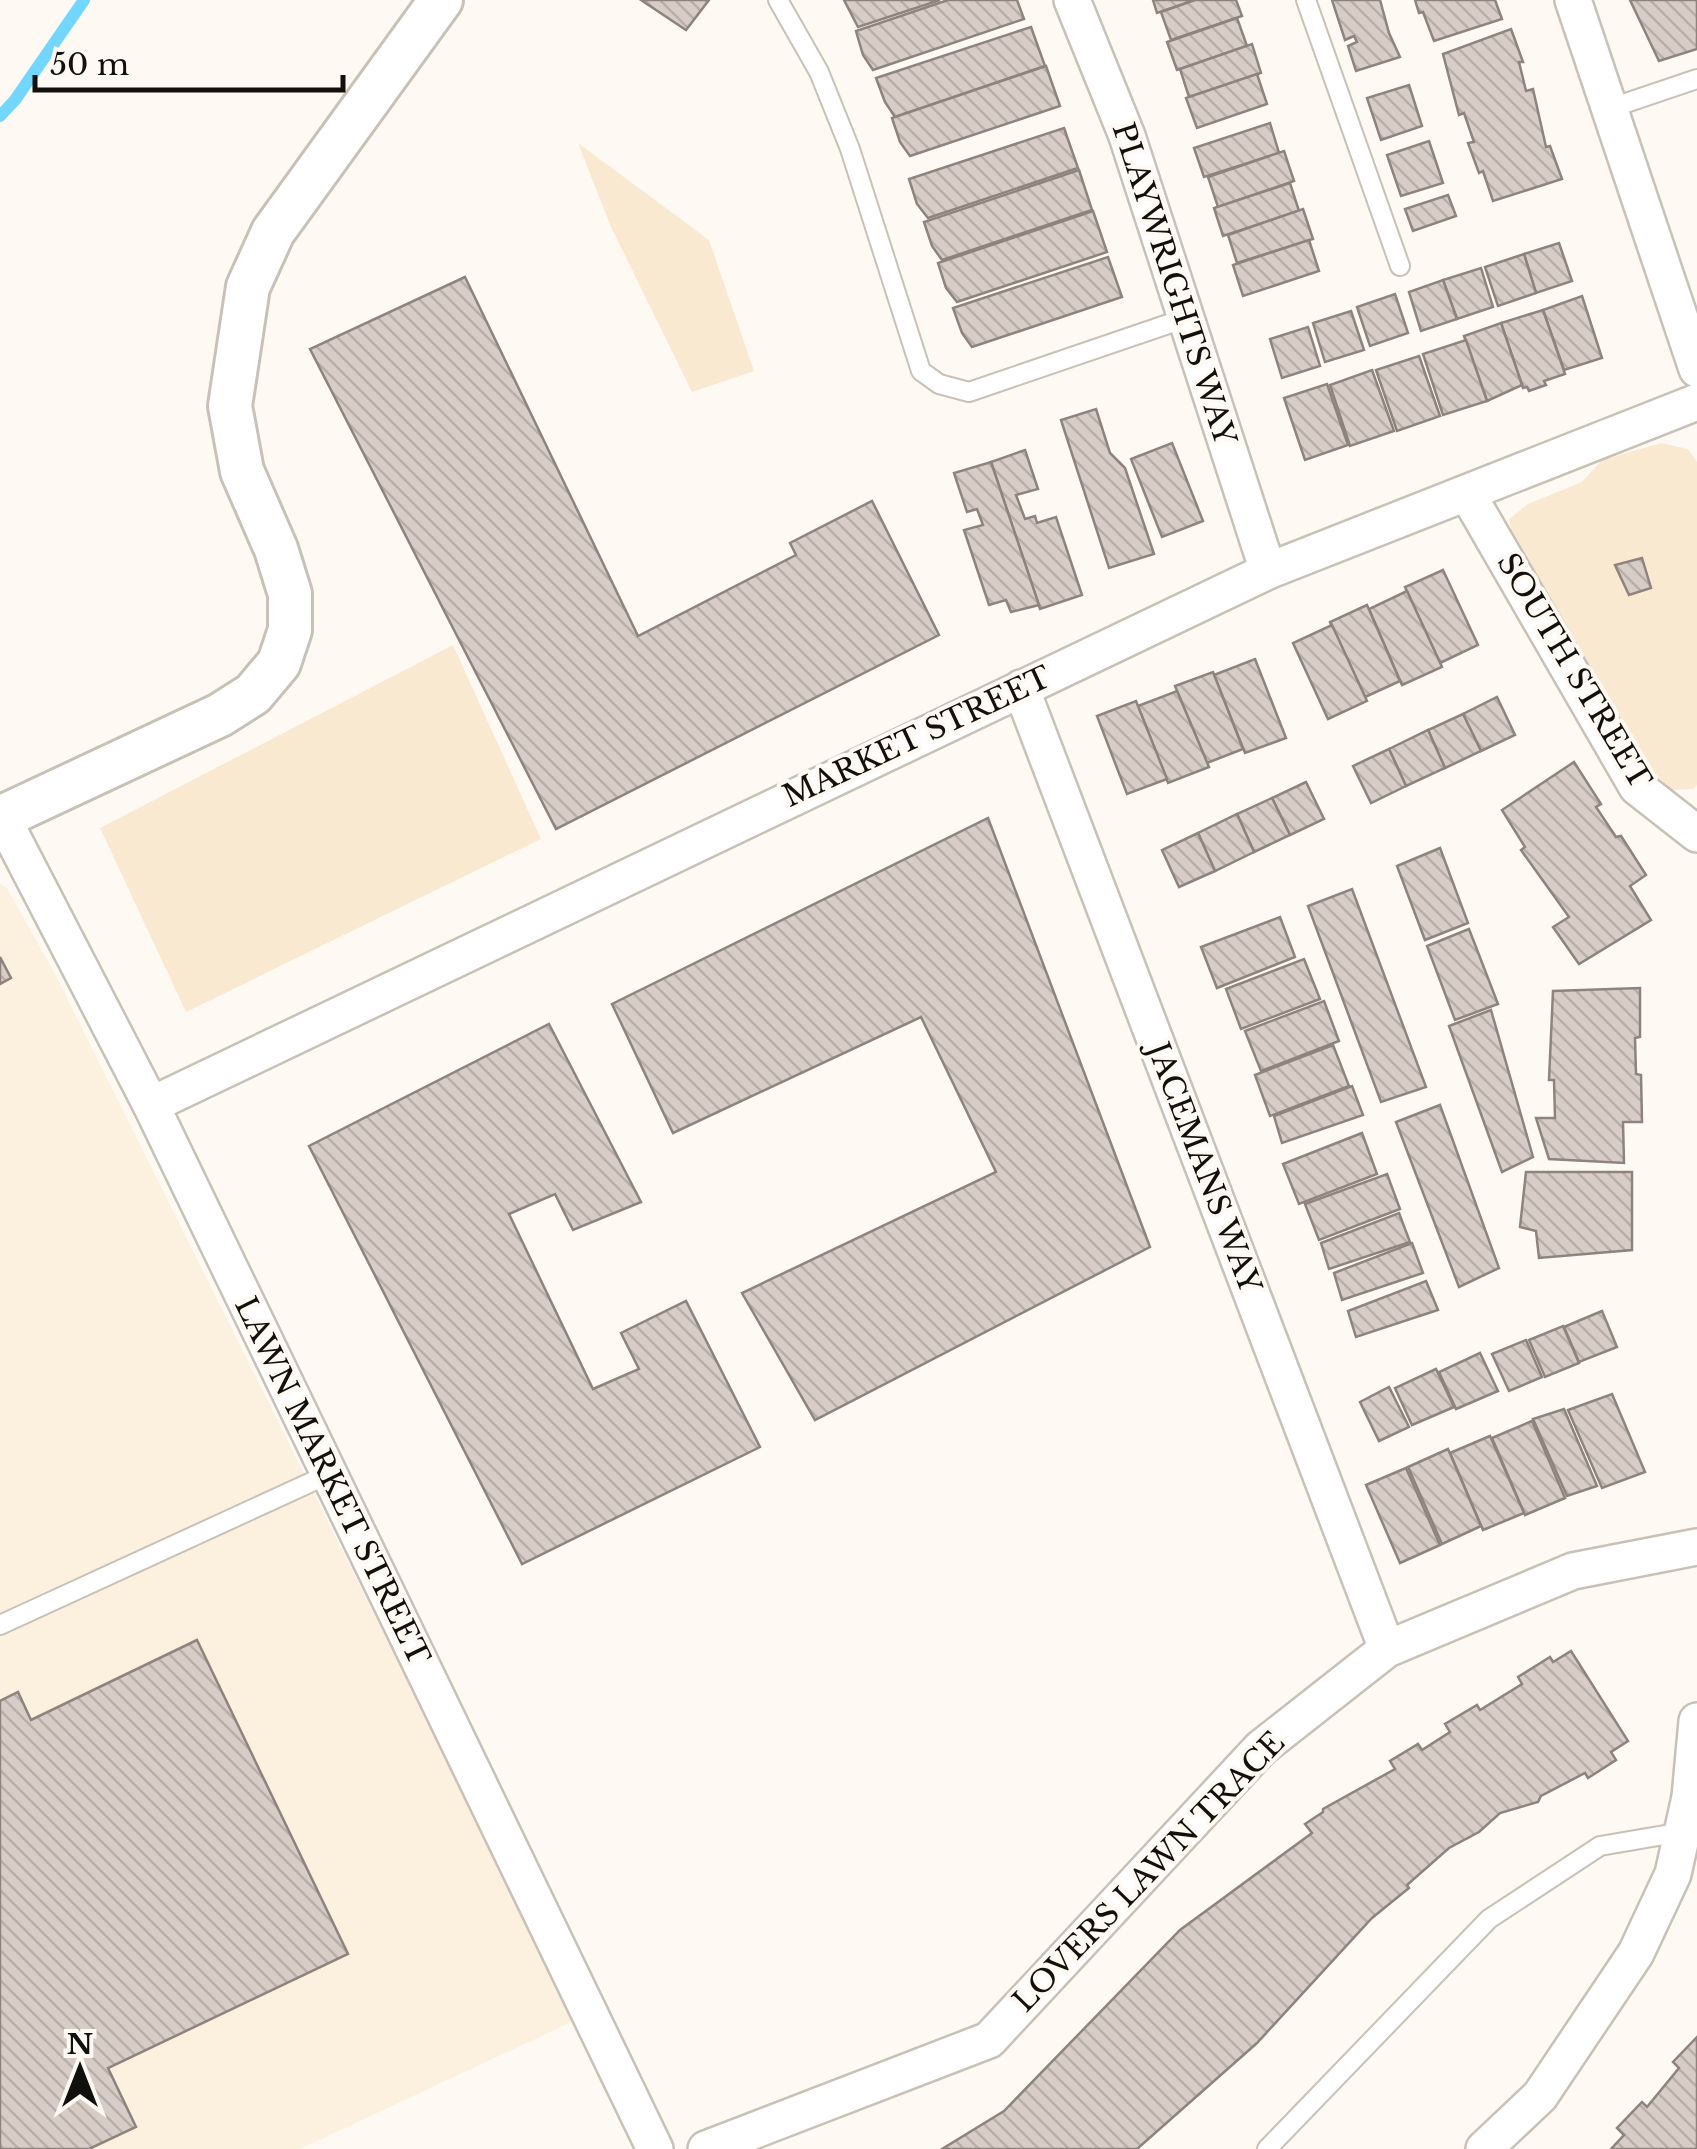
<svg xmlns="http://www.w3.org/2000/svg" width="1697" height="2149" font-family="'Libre Baskerville',serif">
<style>
.built{fill:#fcf0df}
.green{fill:#fae9d1}
.lines{fill:none;stroke-linecap:round;stroke-linejoin:round}
.stream{stroke:#71d7ff;stroke-width:12}
.building{fill:url(#building-back-hatch);stroke:#8e837d;stroke-width:2.5}
.service-casing{stroke:#c8c1b7;stroke-width:22}
.minor-casing{stroke:#c8c1b7;stroke-width:40}
.tertiary-casing{stroke:#c8c1b7;stroke-width:48}
.service{stroke:#fff;stroke-width:18}
.minor{stroke:#fff;stroke-width:35}
.tertiary{stroke:#fff;stroke-width:42}
.labels{text-anchor:middle;stroke-width:8;stroke-linejoin:round;paint-order:stroke}
.street-label{font-size:30px;fill:#12100c;stroke:#fefaf3}
</style>
<defs>
<pattern id="building-back-hatch" width="6" height="6" patternUnits="userSpaceOnUse" patternTransform="scale(2.5)"><rect width="6" height="6" fill="#d8cdc6"/><path d="M-1 5l2 2M0 0l6 6M5-1l2 2" fill="none" stroke="#b8afa9"/></pattern>
</defs>
<rect width="100%" height="100%" fill="#fefaf3"/>
<path class="built" d="M0 884 7 888 56 976 576 2020 300 2149H0Z"/>
<g class="green">
<path d="M578 143 709 240 754 371 692 392 611 227Z"/>
<path d="M1661 443 1688 449 1697 462V785L1693 789 1672 790 1653 772 1517 553 1509 519 1528 504 1582 482 1602 460Z"/>
<path d="M453 645 541 839 186 1012 100 828Z"/>
</g>
<g class="lines">
<path class="stream" d="M0 116 15 100 84 0"/>
</g>
<g class="building">
<path d="M641 0H709L686 30Z"/>
<path d="M844 0H940L858 27Z"/>
<path d="M948 0H1017L1024 19 873 70 863 55 856 31Z"/>
<path d="M1153 0H1195L1157 13Z"/>
<path d="M1195 0H1236L1242 16 1171 40 1161 12Z"/>
<path d="M1332 0H1380L1389 33 1400 57 1356 71 1348 46 1357 42 1354 36 1345 40Z"/>
<path d="M1415 0H1495L1502 19 1434 41 1423 12 1419 13Z"/>
<path d="M1630 0H1697V49L1659 61Z"/>
<path d="M1237 18 1247 46 1177 70 1167 42Z"/>
<path d="M1031 27 1045 66 895 117 885 102 876 78Z"/>
<path d="M1511 29 1523 62H1519L1526 91 1533 89 1546 147 1550 146 1562 179 1493 201 1483 171 1479 173 1468 143 1474 142 1464 113 1459 115 1443 54Z"/>
<path d="M1252 44 1261 73 1189 97 1180 69Z"/>
<path d="M1046 66 1060 106 910 156 900 142 892 118Z"/>
<path d="M1257 74 1267 104 1197 128 1186 98Z"/>
<path d="M1409 85 1422 126 1381 140 1367 98Z"/>
<path d="M1270 123 1279 153 1204 177 1194 148Z"/>
<path d="M1064 128 1078 168 928 218 917 204 909 179Z"/>
<path d="M1429 141 1443 183 1401 196 1387 155Z"/>
<path d="M1284 151 1294 181 1218 207 1208 177Z"/>
<path d="M1079 170 1092 210 942 260 932 246 924 222Z"/>
<path d="M1290 183 1299 211 1223 236 1214 208Z"/>
<path d="M1448 195 1456 216 1413 231 1405 209Z"/>
<path d="M1303 209 1313 239 1237 263 1228 235Z"/>
<path d="M1093 211 1107 252 957 302 946 288 938 263Z"/>
<path d="M1309 240 1319 271 1243 296 1233 265Z"/>
<path d="M1559 243 1572 281 1536 293 1524 254Z"/>
<path d="M1524 254 1536 293 1498 306 1485 267Z"/>
<path d="M1108 257 1122 297 972 347 962 333 953 308Z"/>
<path d="M1481 268 1493 307 1457 319 1443 280Z"/>
<path d="M465 277 638 636 796 555 790 543 872 501 939 635 556 829 310 349Z"/>
<path d="M1443 280 1457 319 1421 331 1409 292Z"/>
<path d="M1395 294 1408 333 1370 346 1357 307Z"/>
<path d="M1582 296 1602 358 1564 370 1543 310Z"/>
<path d="M1543 310 1565 374 1544 381 1546 385 1529 391 1527 387 1523 388 1501 323Z"/>
<path d="M1351 311 1364 350 1325 362 1313 323Z"/>
<path d="M1501 323 1522 385 1487 401 1464 336Z"/>
<path d="M1308 327 1320 366 1282 378 1270 339Z"/>
<path d="M1466 340 1487 401 1443 415 1423 354Z"/>
<path d="M1419 356 1440 416 1397 431 1376 370Z"/>
<path d="M1372 370 1394 431 1350 446 1330 385Z"/>
<path d="M1327 384 1348 445 1305 460 1284 398Z"/>
<path d="M1096 409 1110 453 1125 468 1154 554 1109 568 1061 420Z"/>
<path d="M1172 443 1203 521 1162 537 1131 459Z"/>
<path d="M1025 450 1038 489 1016 495 1025 519 1035 516 1037 523 1056 517 1082 595 1040 609 991 462Z"/>
<path d="M991 462 1039 605 1011 612 1006 600 989 605 964 530 983 525 977 509 967 512 954 473Z"/>
<path d="M1642 558 1651 588 1629 595 1615 565Z"/>
<path d="M1443 570 1478 645 1440 663 1405 587Z"/>
<path d="M1407 591 1442 667 1402 685 1369 609Z"/>
<path d="M1367 605 1400 681 1365 697 1330 622Z"/>
<path d="M1332 625 1367 701 1328 719 1293 643Z"/>
<path d="M1255 659 1286 738 1245 753 1214 675Z"/>
<path d="M1213 672 1243 749 1207 763 1175 686Z"/>
<path d="M1177 691 1209 767 1168 783 1138 706Z"/>
<path d="M1497 697 1515 735 1481 751 1463 714Z"/>
<path d="M1136 701 1167 779 1127 794 1097 716Z"/>
<path d="M1463 714 1481 751 1445 768 1428 730Z"/>
<path d="M1428 730 1445 768 1406 786 1389 749Z"/>
<path d="M1389 749 1406 786 1371 803 1353 766Z"/>
<path d="M1574 762 1601 804 1596 807 1616 837 1621 836 1646 875 1630 886 1651 920 1579 964 1553 927 1569 917 1521 850 1525 847 1502 810Z"/>
<path d="M1306 782 1324 819 1290 835 1272 798Z"/>
<path d="M1272 798 1290 835 1254 852 1237 814Z"/>
<path d="M1237 814 1254 852 1215 871 1198 833Z"/>
<path d="M988 818 1150 1247 815 1420 742 1293 996 1172 921 1017 673 1133 612 1004Z"/>
<path d="M1198 833 1215 871 1179 887 1162 850Z"/>
<path d="M1440 848 1468 923 1425 940 1397 866Z"/>
<path d="M1352 889 1426 1087 1381 1102 1308 906Z"/>
<path d="M1280 917 1295 957 1217 988 1201 947Z"/>
<path d="M1469 929 1498 1004 1455 1020 1427 946Z"/>
<path d="M0 957 11 978 0 984Z"/>
<path d="M1304 959 1320 999 1241 1029 1226 989Z"/>
<path d="M1640 988V1037L1635 1038 1636 1074 1641 1075 1642 1122H1623L1624 1163 1549 1159 1536 1118H1555L1554 1080H1549L1553 991Z"/>
<path d="M1324 1001 1339 1041 1261 1071 1245 1031Z"/>
<path d="M1491 1010 1533 1157 1502 1172 1449 1026Z"/>
<path d="M549 1024 641 1202 573 1230 555 1194 509 1214 593 1389 639 1369 621 1333 686 1301 760 1447 522 1564 309 1146Z"/>
<path d="M1333 1045 1349 1086 1270 1116 1255 1075Z"/>
<path d="M1352 1086 1363 1115 1282 1143 1274 1116Z"/>
<path d="M1440 1105 1499 1268 1459 1287 1396 1122Z"/>
<path d="M1362 1133 1377 1174 1299 1204 1283 1164Z"/>
<path d="M1526 1172H1632V1250L1539 1258 1536 1231 1520 1227Z"/>
<path d="M1387 1174 1400 1209 1319 1240 1305 1204Z"/>
<path d="M1399 1213 1410 1242 1329 1269 1321 1243Z"/>
<path d="M1412 1243 1423 1273 1342 1300 1334 1273Z"/>
<path d="M1426 1281 1438 1310 1356 1337 1348 1311Z"/>
<path d="M1602 1311 1617 1347 1579 1362 1564 1327Z"/>
<path d="M1563 1326 1579 1363 1545 1377 1529 1340Z"/>
<path d="M1526 1340 1542 1377 1509 1391 1492 1354Z"/>
<path d="M1480 1353 1498 1391 1456 1409 1439 1372Z"/>
<path d="M1436 1369 1454 1407 1412 1425 1395 1388Z"/>
<path d="M1389 1387 1409 1427 1379 1441 1360 1402Z"/>
<path d="M1612 1394 1645 1472 1602 1488 1568 1410Z"/>
<path d="M1564 1409 1597 1486 1567 1496 1533 1419Z"/>
<path d="M1532 1421 1565 1498 1525 1515 1492 1438Z"/>
<path d="M1490 1436 1524 1513 1483 1530 1450 1453Z"/>
<path d="M1448 1449 1481 1526 1442 1544 1408 1467Z"/>
<path d="M1406 1468 1440 1545 1400 1563 1366 1485Z"/>
<path d="M197 1640 348 1954 108 2068 136 2127 89 2149H0V1701L18 1692 31 1720Z"/>
<path d="M1571 1651 1628 1741 1611 1752 1616 1760 1588 1778 1585 1773 1541 1796 1538 1802 1500 1813 1479 1832 1449 1848 1407 1885 1409 1888 1372 1918 1257 2043 1137 2149H942L1004 2111 1180 1930 1312 1833 1305 1824 1323 1812V1809L1395 1769 1390 1761 1418 1744 1422 1750 1450 1732 1445 1724 1477 1705 1480 1710 1522 1684 1518 1677 1550 1657 1553 1662Z"/>
<path d="M1697 2037V2149H1611L1624 2135 1617 2128 1642 2102 1647 2107 1679 2068 1673 2062Z"/>
</g>
<g class="lines">
<g class="service-casing">
<g id="service">
<path d="M778 0 819 72 850 149 921 371 939 384 969 392 1186 318"/>
<path d="M1306 0 1400 266"/>
<path d="M1611 108 1697 79"/>
<path d="M0 1625 329 1474"/>
<path d="M1267 2149 1489 1919 1600 1846 1682 1832"/>
</g>
</g>
<g class="minor-casing">
<g id="minor">
<path d="M1072 0 1127 136 1268 571"/>
<path d="M1573 0 1697 369"/>
<path d="M1467 493 1637 787 1697 834"/>
<path d="M1021 688 1387 1649"/>
<path d="M2 817 151 1105 655 2149"/>
<path d="M151 1105 1268 571 1697 402"/>
<path d="M706 2149 989 2040 1261 1748 1387 1649 1573 1571 1697 1547"/>
<path d="M1484 2149 1540 2096 1636 1953 1673 1874 1690 1797 1697 1721"/>
</g>
</g>
<g class="tertiary-casing">
<path id="tertiary" d="M0 818 220 715 253 694 279 663 290 630V594L276 549 242 471 230 406 248 287 273 232 441 0"/>
</g>
<use href="#service" class="service"/>
<use href="#minor" class="minor"/>
<use href="#tertiary" class="tertiary"/>
</g>
<g class="labels">
<g class="street-label">
<text transform="translate(1174 284) rotate(72)" y="10">PLAYWRIGHTS WAY</text>
<text transform="translate(1574 671) rotate(59)" y="10">SOUTH STREET</text>
<text transform="translate(917 737) rotate(-25)" y="10">MARKET STREET</text>
<text transform="translate(1204 1168) rotate(69)" y="10">JACEMANS WAY</text>
<text transform="translate(332 1481) rotate(64)" y="10">LAWN MARKET STREET</text>
<text transform="translate(1149 1872) rotate(-46)" y="10">LOVERS LAWN TRACE</text>
</g>
</g>
<g transform="translate(80 2069)" stroke="#fefaf3" stroke-width="8" paint-order="stroke">
<path d="M0-8L18 38L0 25L-18 38Z" fill="#12100c"/>
<text y="-15" font-size="28" font-weight="bold" text-anchor="middle" fill="#12100c">N</text>
</g>
<path d="M35 75v15h308v-15" fill="none" stroke="#12100c" stroke-width="5"/>
<text x="50" y="75" font-size="30" fill="#12100c" stroke="#fefaf3" stroke-width="8" paint-order="stroke">50 m</text>
</svg>
